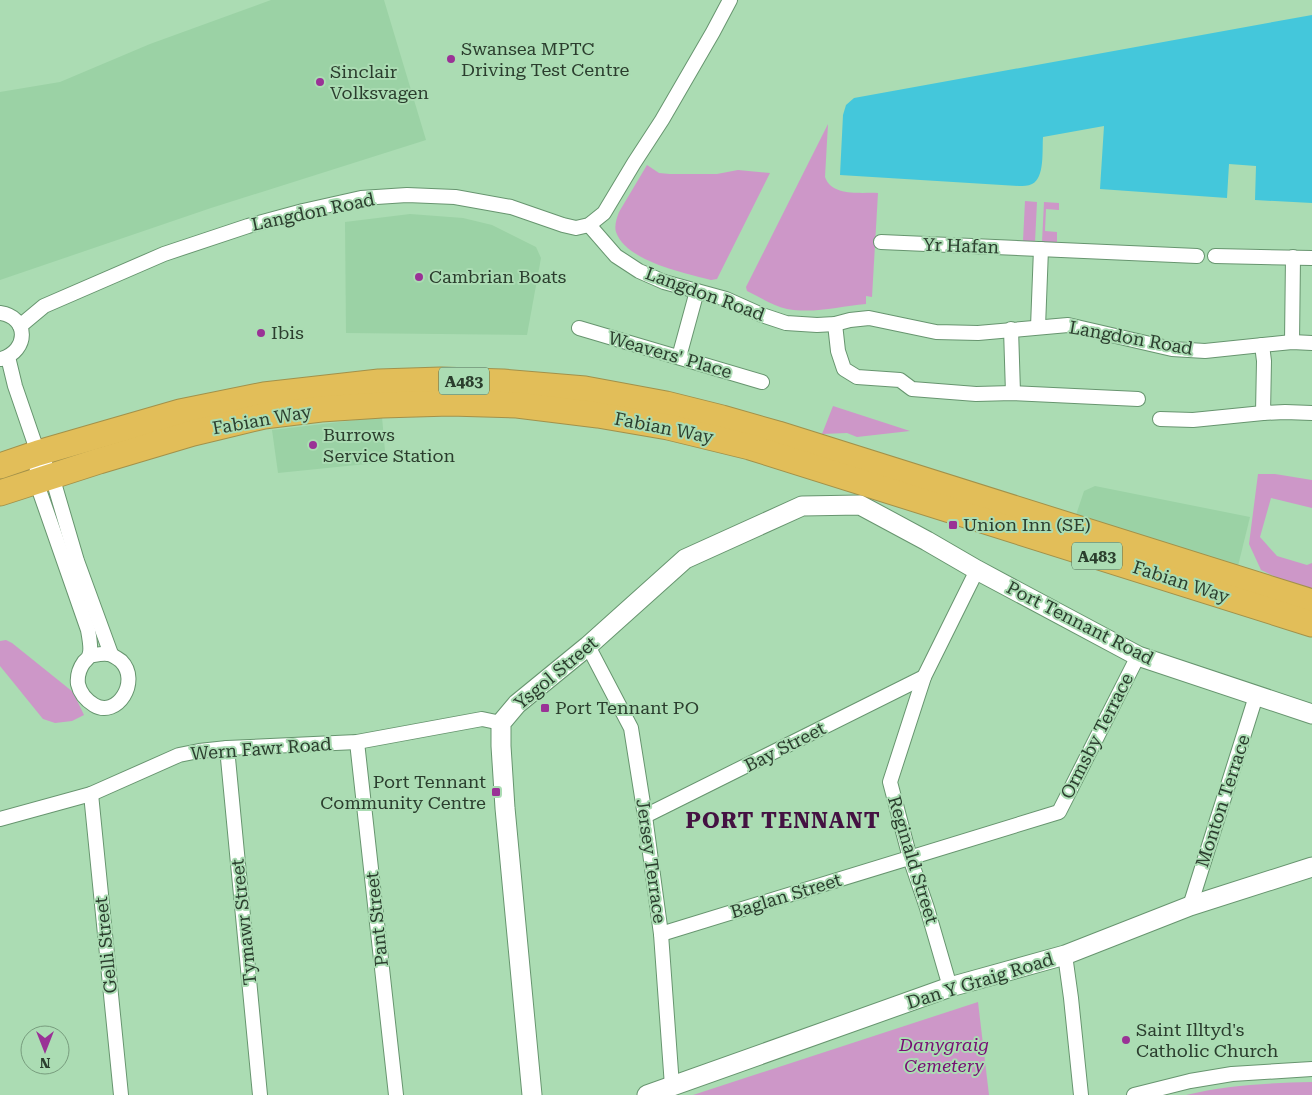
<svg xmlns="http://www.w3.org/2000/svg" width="1312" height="1095" font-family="'Roboto Serif',serif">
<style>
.built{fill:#9bd2a5}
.green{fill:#cd97c8}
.water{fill:#44c7db}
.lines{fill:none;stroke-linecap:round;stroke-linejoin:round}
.street-casing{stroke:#67956f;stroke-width:16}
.secondary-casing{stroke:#67956f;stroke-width:21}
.highway-casing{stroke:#a2914a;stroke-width:27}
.street{stroke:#fff;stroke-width:14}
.secondary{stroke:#fff;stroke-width:19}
.highway{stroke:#e2be59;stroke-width:25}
.poi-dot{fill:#9a3296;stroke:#abdcb3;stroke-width:2}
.labels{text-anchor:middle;stroke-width:4;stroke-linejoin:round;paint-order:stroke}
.shield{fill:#abdcb3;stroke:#516d56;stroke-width:1}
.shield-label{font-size:16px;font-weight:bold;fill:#2b3e2e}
.poi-label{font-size:18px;fill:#2b3e2e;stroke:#abdcb3;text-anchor:start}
.street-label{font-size:18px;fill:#2b3e2e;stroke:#abdcb3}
.park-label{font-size:18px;font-style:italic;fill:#770e74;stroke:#abdcb3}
.district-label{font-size:22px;font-weight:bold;letter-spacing:1px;fill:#441242;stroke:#abdcb3}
</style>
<rect width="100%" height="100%" fill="#abdcb3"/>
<g class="built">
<path d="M271 0H384L426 140 211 208 0 280V92L60 82 150 44Z"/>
<path d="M410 214 463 218 492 225 536 247 541 258 527 335 346 333 345 222Z"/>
<path d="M382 417 386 462 278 473 272 430Z"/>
<path d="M1095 486 1250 517 1238 566 1076 515 1084 491Z"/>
</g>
<g class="green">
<path d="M828 124 825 177C832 197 861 192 878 193L872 297 866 296V304C840 306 814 314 787 309 773 306 760 297 747 291L746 287Z"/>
<path d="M647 165 659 173 670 174H717L738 170 770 173 717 279 711 280C684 273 626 261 616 232 614 225 617 218 619 212Z"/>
<path d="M1025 201 1037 202 1035 242 1023 241Z"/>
<path d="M1044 202 1059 203V210L1046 209 1045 231 1057 232V243L1042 242Z"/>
<path d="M833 406 910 431 857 437 847 433 822 434Z"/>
<path d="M1258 474H1275L1312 480V508L1271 498 1260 537 1277 556 1307 565 1312 563V589H1301L1261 570 1249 544Z"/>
<path d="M6 640 12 643 73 692 84 715 72 721 55 723 43 719 0 666V641Z"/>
<path d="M978 1002 989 1095H693Z"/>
<path d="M1312 1082V1095H1186C1227 1085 1270 1083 1312 1082Z"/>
</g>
<path class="water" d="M1312 15V203L1255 200 1256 166 1229 164 1227 198 1100 189 1104 126 1043 137C1042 150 1045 178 1032 184 1028 186 1023 186 1019 186L840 175 843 115 846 105 854 98Z"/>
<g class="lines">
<g class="street-casing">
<g id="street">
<path d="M589 225 616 256 639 271 664 282 726 299 762 315 786 323 817 325 835 324 850 320 869 318 936 332 978 333 1068 325 1172 349 1205 351 1292 342 1312 343"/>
<path d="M881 242 1197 256"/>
<path d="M1215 256 1312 258"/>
<path d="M0 313C29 317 29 351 1 359"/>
<path d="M835 324 838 351 844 369 857 377 900 380 912 389 976 394 1013 393 1138 399"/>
<path d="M20 326 44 306 164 254 248 226 303 211 361 198 407 195 455 197 511 207 563 225 576 228 589 225 604 213 634 163 662 120 713 32 730 0"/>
<path d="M1038 327 1041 249"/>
<path d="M579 328 762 382"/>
<path d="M1011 329 1013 393"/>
<path d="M1292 342 1293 257"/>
<path d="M1262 345 1264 361 1263 413"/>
<path d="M8 357 15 386 38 453 52 476 77 561 111 654"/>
<path d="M679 357 697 291"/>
<path d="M1160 419 1193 420 1263 413 1285 412 1312 413"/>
<path d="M38 453 36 481 88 630C89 636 92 650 89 656 88 659 86 660 84 662 79 669 77 676 78 684 80 693 86 700 94 705 117 719 141 681 121 661 117 658 113 655 108 654 102 653 95 655 89 656"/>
<path d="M588 646 631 728 645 816 661 934 672 1086"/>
<path d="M357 742 396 1095"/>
<path d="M227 748 260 1095"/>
<path d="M91 794 121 1095"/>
<path d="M645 816 924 677"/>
<path d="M0 819 91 794 179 755 199 751 227 748 357 742 482 719 501 723"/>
<path d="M1190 906 1256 696"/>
<path d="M661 934 1059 812 1138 656"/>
<path d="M1065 955 1071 998 1081 1095"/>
<path d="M950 987 927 908 910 858 890 782 924 677 977 570"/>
<path d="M1134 1095 1190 1081 1232 1074 1312 1069"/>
</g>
</g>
<g class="secondary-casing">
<g id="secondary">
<path d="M532 1095 505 808 501 746V723L517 704 588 646 685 559 802 506 860 505 927 541 977 570 1138 656 1312 714"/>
<path d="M647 1095 950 987 1065 955 1190 906 1312 867"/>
</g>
</g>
<g class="highway-casing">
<g id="highway">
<path d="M0 466 38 453 180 412 264 395 379 382 441 380 503 382 585 389 666 404 722 418 778 434 1312 602"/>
<path d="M0 493 99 461 193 433 218 427 264 416 321 409 382 405 450 403 517 405 598 415 668 427 750 447 1312 624"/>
</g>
</g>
<use href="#street" class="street"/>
<use href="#secondary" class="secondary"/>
<use href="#highway" class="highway"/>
</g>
<g class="poi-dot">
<circle cx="451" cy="59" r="5"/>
<circle cx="320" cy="82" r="5"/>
<circle cx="419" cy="277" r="5"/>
<circle cx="261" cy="333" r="5"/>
<circle cx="313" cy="445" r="5"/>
<rect x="948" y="520" width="10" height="10" rx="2.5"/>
<rect x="540" y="703" width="10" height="10" rx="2.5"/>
<rect x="491" y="787" width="10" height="10" rx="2.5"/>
<circle cx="1126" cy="1040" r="5"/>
</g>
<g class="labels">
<g class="shield">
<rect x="439" y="367.5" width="50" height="27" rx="4"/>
<rect x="1072" y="542.5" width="50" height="27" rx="4"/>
</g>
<g class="shield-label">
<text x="464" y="387">A483</text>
<text x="1097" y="562">A483</text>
</g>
<g class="poi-label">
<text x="461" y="55">Swansea MPTC<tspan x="461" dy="21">Driving Test Centre</tspan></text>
<text x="330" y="78">Sinclair<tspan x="330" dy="21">Volksvagen</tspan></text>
<text x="429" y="283">Cambrian Boats</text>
<text x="271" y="339">Ibis</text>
<text x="323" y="441">Burrows<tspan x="323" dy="21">Service Station</tspan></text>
<text x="963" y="531">Union Inn (SE)</text>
<text x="555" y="714">Port Tennant PO</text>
<text x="486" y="788" text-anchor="end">Port Tennant<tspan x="486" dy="21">Community Centre</tspan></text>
<text x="1136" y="1036">Saint Illtyd's<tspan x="1136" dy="21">Catholic Church</tspan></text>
</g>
<g class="street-label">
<text transform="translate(313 212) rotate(-12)" y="6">Langdon Road</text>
<text transform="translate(961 246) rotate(2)" y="6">Yr Hafan</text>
<text transform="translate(705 294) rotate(20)" y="6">Langdon Road</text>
<text transform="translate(1131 338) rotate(10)" y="6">Langdon Road</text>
<text transform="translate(670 355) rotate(16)" y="6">Weavers' Place</text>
<text transform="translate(262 420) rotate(-10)" y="6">Fabian Way</text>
<text transform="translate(664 428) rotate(11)" y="6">Fabian Way</text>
<text transform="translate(1181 582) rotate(18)" y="6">Fabian Way</text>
<text transform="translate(1080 623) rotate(27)" y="6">Port Tennant Road</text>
<text transform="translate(556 673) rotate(-40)" y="6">Ysgol Street</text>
<text transform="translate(1097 736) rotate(-63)" y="6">Ormsby Terrace</text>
<text transform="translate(785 747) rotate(-27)" y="6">Bay Street</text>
<text transform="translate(261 749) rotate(-4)" y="6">Wern Fawr Road</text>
<text transform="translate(1223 801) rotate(-72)" y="6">Monton Terrace</text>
<text transform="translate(913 860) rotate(73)" y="6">Reginald Street</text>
<text transform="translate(651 861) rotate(82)" y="6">Jersey Terrace</text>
<text transform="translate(786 896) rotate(-17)" y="6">Baglan Street</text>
<text transform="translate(377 919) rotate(-96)" y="6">Pant Street</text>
<text transform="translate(244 922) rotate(-96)" y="6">Tymawr Street</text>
<text transform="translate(106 945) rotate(-96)" y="6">Gelli Street</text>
<text transform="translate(980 981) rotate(-17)" y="6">Dan Y Graig Road</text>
</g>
<g class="park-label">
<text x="944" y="1051">Danygraig<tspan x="944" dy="21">Cemetery</tspan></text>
</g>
<g class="district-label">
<text x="783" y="828">PORT TENNANT</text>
</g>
</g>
<g transform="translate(45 1050) rotate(180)"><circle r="24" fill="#abdcb3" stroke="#789d7e"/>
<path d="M0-4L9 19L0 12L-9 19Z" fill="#9a3296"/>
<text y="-8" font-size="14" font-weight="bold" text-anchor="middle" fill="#2b3e2e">N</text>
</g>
</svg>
